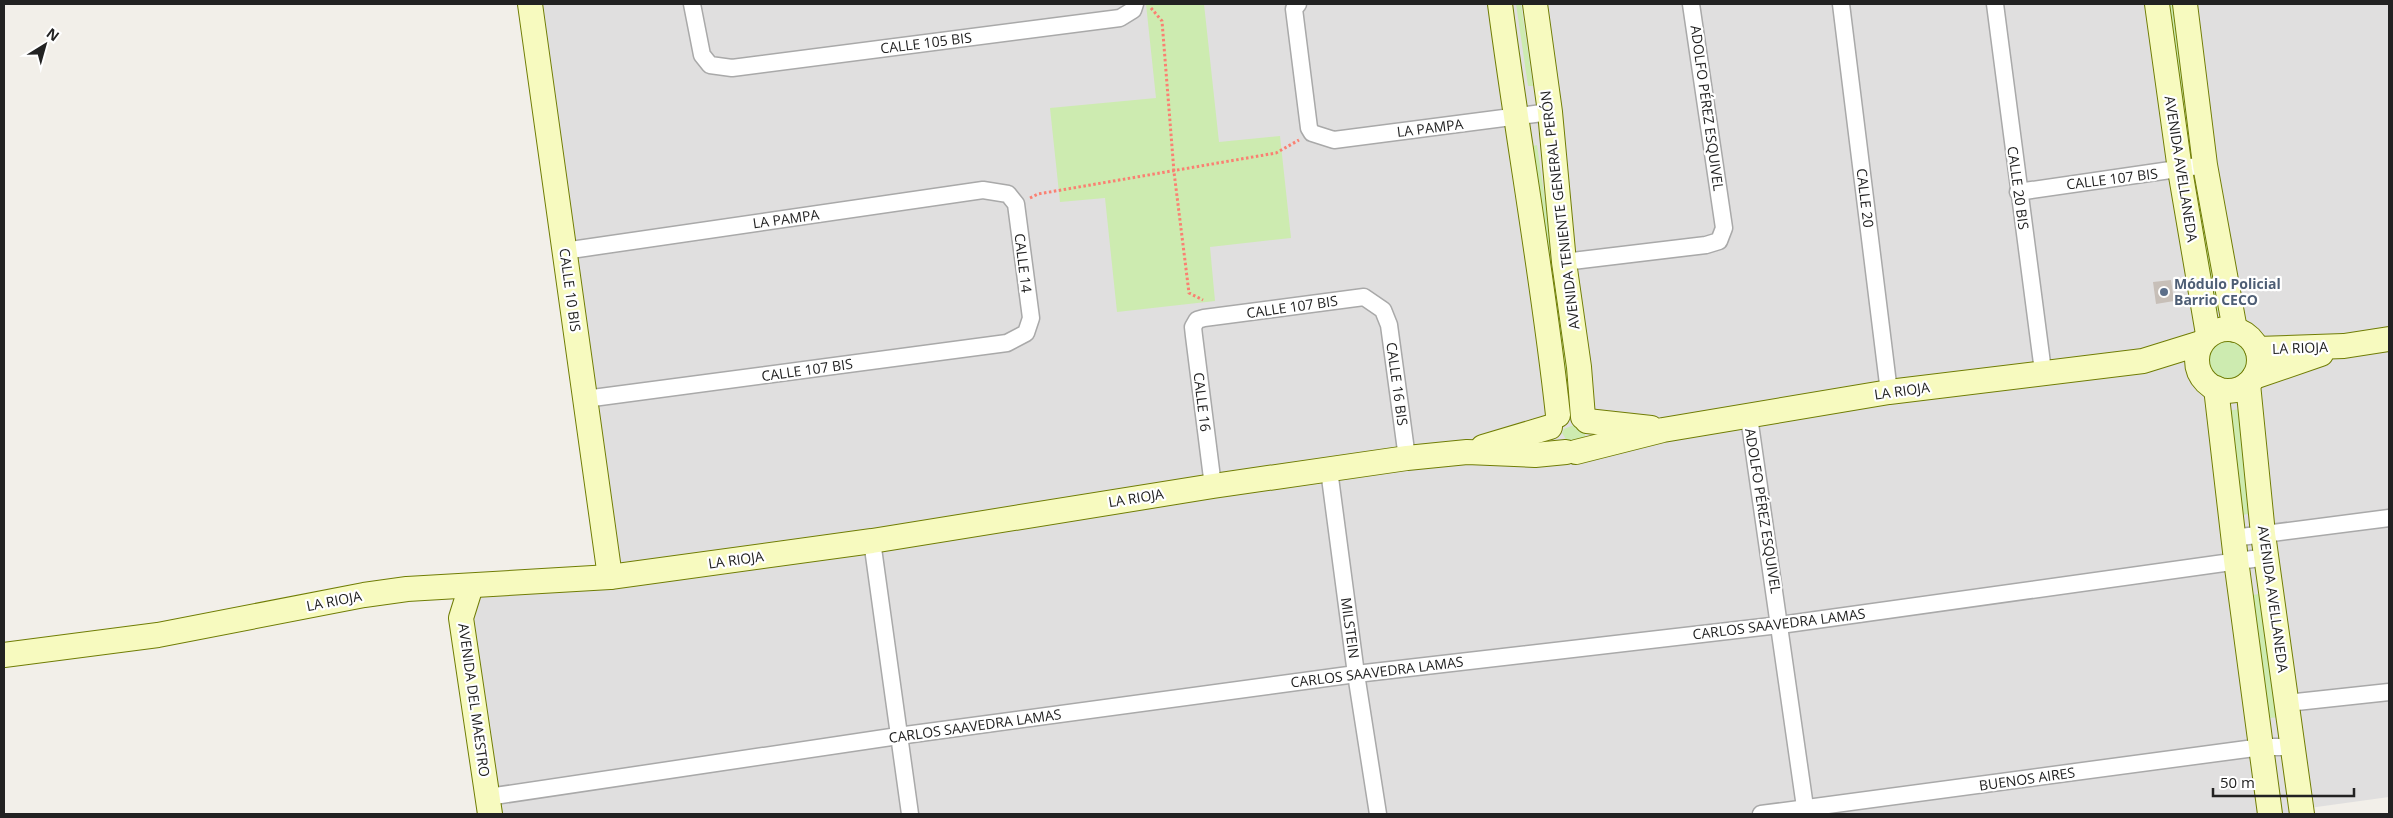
<svg xmlns="http://www.w3.org/2000/svg" width="2393" height="818" font-family="'Open Sans',sans-serif">
<style>
.residential{fill:#e0dfdf}
.grass{fill:#cdebb0}
.building{fill:#c7bfb8}
.lines{fill:none;stroke-linecap:round;stroke-linejoin:round}
.street-casing{stroke:#a9a9a9;stroke-width:19}
.secondary-casing{stroke:#707d05;stroke-width:26}
.path{stroke:#fa8072;stroke-width:3;stroke-dasharray:2.5 2.5;stroke-linecap:butt}
.street{stroke:#fff;stroke-width:16}
.secondary{stroke:#f7fabf;stroke-width:24}
.service-dot{fill:#5c6f8a;stroke:#fff;stroke-width:2}
.labels{text-anchor:middle;stroke-width:4.5;stroke-linejoin:round;paint-order:stroke}
.street-label{font-size:14px;fill:#222;stroke:#fff}
.service-label{font-size:14px;font-weight:bold;fill:#4e5e75;stroke:#fff;text-anchor:start}
</style>
<rect width="100%" height="100%" fill="#f2efe9"/>
<path class="residential" d="M530 4H2389V797L2302 809V814H490L461 618 471 586 610 577Z"/>
<g class="grass">
<path d="M1146 4H1204L1219 142 1280 136 1291 238 1210 247 1215 301 1117 312 1105 198 1060 202 1050 108 1156 98Z"/>
<path d="M1516 4H1521L1533 86H1528Z"/>
<path d="M2164 4H2177L2198 165 2185 167Z"/>
<path d="M1537 145 1574 398H1569L1533 146Z"/>
<path d="M2208 210 2224 310 2211 312 2195 212Z"/>
<path d="M2219 334C2236 334 2263 362 2245 377 2227 392 2195 364 2208 345 2210 341 2216 337 2219 334Z"/>
<path d="M2240 409 2255 513 2242 515 2227 411Z"/>
<path d="M1576 424 1585 432V437L1577 444 1567 441 1562 433 1564 429Z"/>
<path d="M2266 593 2282 717 2269 718 2252 595Z"/>
</g>
<path class="building" d="M2171 280 2174 301 2156 304 2153 282Z"/>
<g class="lines">
<g class="street-casing">
<g id="street">
<path d="M692 4 702 55 710 65 732 68 1120 18 1133 10 1135 4"/>
<path d="M1298 4 1294 9 1309 128 1312 133 1334 140 1550 112"/>
<path d="M1841 4 1889 392"/>
<path d="M1995 4 2043 371"/>
<path d="M2018 192 2205 165"/>
<path d="M564 251 983 190 1008 194 1016 204 1031 318 1026 333 1007 343 585 399"/>
<path d="M1564 262 1706 245 1719 241 1724 228 1691 4"/>
<path d="M1749 417 1806 814"/>
<path d="M1329 470 1356 674 1378 814"/>
<path d="M1213 486 1194 336 1193 327 1197 320 1204 318 1364 297 1383 310 1389 325 1407 458"/>
<path d="M2233 538 2389 518"/>
<path d="M872 541 910 814"/>
<path d="M2287 703 2389 692"/>
<path d="M488 797 898 736 1356 674 1780 625 2267 557"/>
<path d="M1761 814 2262 747H2293"/>
</g>
</g>
<g class="secondary-casing">
<g id="secondary">
<path d="M530 4 610 577"/>
<path d="M1500 4C1518 141 1543 277 1558 415"/>
<path d="M1535 4 1550 112 1564 262 1579 367 1583 417"/>
<path d="M2157 4 2180 170 2208 334"/>
<path d="M2185 4 2205 165 2235 330"/>
<circle cx="2228" cy="360" r="31"/>
<path d="M2257 349 2344 346 2389 339"/>
<path d="M2254 377 2321 354"/>
<path d="M2248 384 2263 534 2302 814"/>
<path d="M2216 388 2236 560 2270 814"/>
<path d="M1587 421 1651 428"/>
<path d="M1483 447 1550 427"/>
<path d="M1576 452 1663 430 1889 392 2143 361 2201 343"/>
<path d="M471 586 461 618 490 814"/>
<path d="M4 655 158 635 364 595 407 589 610 577 872 541 1213 486 1407 458 1467 452 1535 455 1566 452"/>
</g>
</g>
<g class="path">
<path d="M1151 8 1162 21 1174 172 1189 293 1203 300"/>
<path d="M1030 198 1038 194 1276 153 1299 140"/>
</g>
<use href="#street" class="street"/>
<use href="#secondary" class="secondary"/>
</g>
<circle class="service-dot" cx="2164" cy="292" r="5"/>
<g class="labels">
<g class="street-label">
<text transform="translate(926 43) rotate(-7)" y="5">CALLE 105 BIS</text>
<text transform="translate(1707 108) rotate(82)" y="5">ADOLFO PÉREZ ESQUIVEL</text>
<text transform="translate(1430 128) rotate(-7)" y="5">LA PAMPA</text>
<text transform="translate(2181 169) rotate(81)" y="5">AVENIDA AVELLANEDA</text>
<text transform="translate(2112 179) rotate(-7)" y="5">CALLE 107 BIS</text>
<text transform="translate(2018 188) rotate(82)" y="5">CALLE 20 BIS</text>
<text transform="translate(1865 198) rotate(83)" y="5">CALLE 20</text>
<text transform="translate(1560 210) rotate(-97)" y="5">AVENIDA TENIENTE GENERAL PERÓN</text>
<text transform="translate(786 219) rotate(-8)" y="5">LA PAMPA</text>
<text transform="translate(1023 263) rotate(83)" y="5">CALLE 14</text>
<text transform="translate(570 290) rotate(82)" y="5">CALLE 10 BIS</text>
<text transform="translate(1292 307) rotate(-8)" y="5">CALLE 107 BIS</text>
<text transform="translate(2300 348) rotate(-2)" y="5">LA RIOJA</text>
<text transform="translate(807 370) rotate(-8)" y="5">CALLE 107 BIS</text>
<text transform="translate(1397 384) rotate(82)" y="5">CALLE 16 BIS</text>
<text transform="translate(1902 391) rotate(-8)" y="5">LA RIOJA</text>
<text transform="translate(1202 402) rotate(83)" y="5">CALLE 16</text>
<text transform="translate(1136 498) rotate(-9)" y="5">LA RIOJA</text>
<text transform="translate(1763 511) rotate(81)" y="5">ADOLFO PÉREZ ESQUIVEL</text>
<text transform="translate(736 560) rotate(-8)" y="5">LA RIOJA</text>
<text transform="translate(2273 599) rotate(82)" y="5">AVENIDA AVELLANEDA</text>
<text transform="translate(334 601) rotate(-11)" y="5">LA RIOJA</text>
<text transform="translate(1779 624) rotate(-7)" y="5">CARLOS SAAVEDRA LAMAS</text>
<text transform="translate(1350 628) rotate(82)" y="5">MILSTEIN</text>
<text transform="translate(1377 672) rotate(-7)" y="5">CARLOS SAAVEDRA LAMAS</text>
<text transform="translate(474 700) rotate(82)" y="5">AVENIDA DEL MAESTRO</text>
<text transform="translate(975 726) rotate(-8)" y="5">CARLOS SAAVEDRA LAMAS</text>
<text transform="translate(2027 779) rotate(-8)" y="5">BUENOS AIRES</text>
</g>
<g class="service-label">
<text x="2174" y="289">Módulo Policial<tspan x="2174" dy="16">Barrio CECO</tspan></text>
</g>
</g>
<rect width="2393" height="818" fill="none" stroke="#222222" stroke-width="10"/>
<g transform="translate(45 45) rotate(37)" stroke="#ffffff" stroke-width="4" paint-order="stroke">
<path d="M0-4L9 19L0 12L-9 19Z" fill="#222222"/>
<text y="-8" font-size="14" font-weight="bold" text-anchor="middle" fill="#222222">N</text>
</g>
<path d="M2213 788v8h141v-8" fill="none" stroke="#222222" stroke-width="2.5"/>
<text x="2220" y="788" font-size="15" fill="#222222" stroke="#ffffff" stroke-width="4" paint-order="stroke">50 m</text>
</svg>
